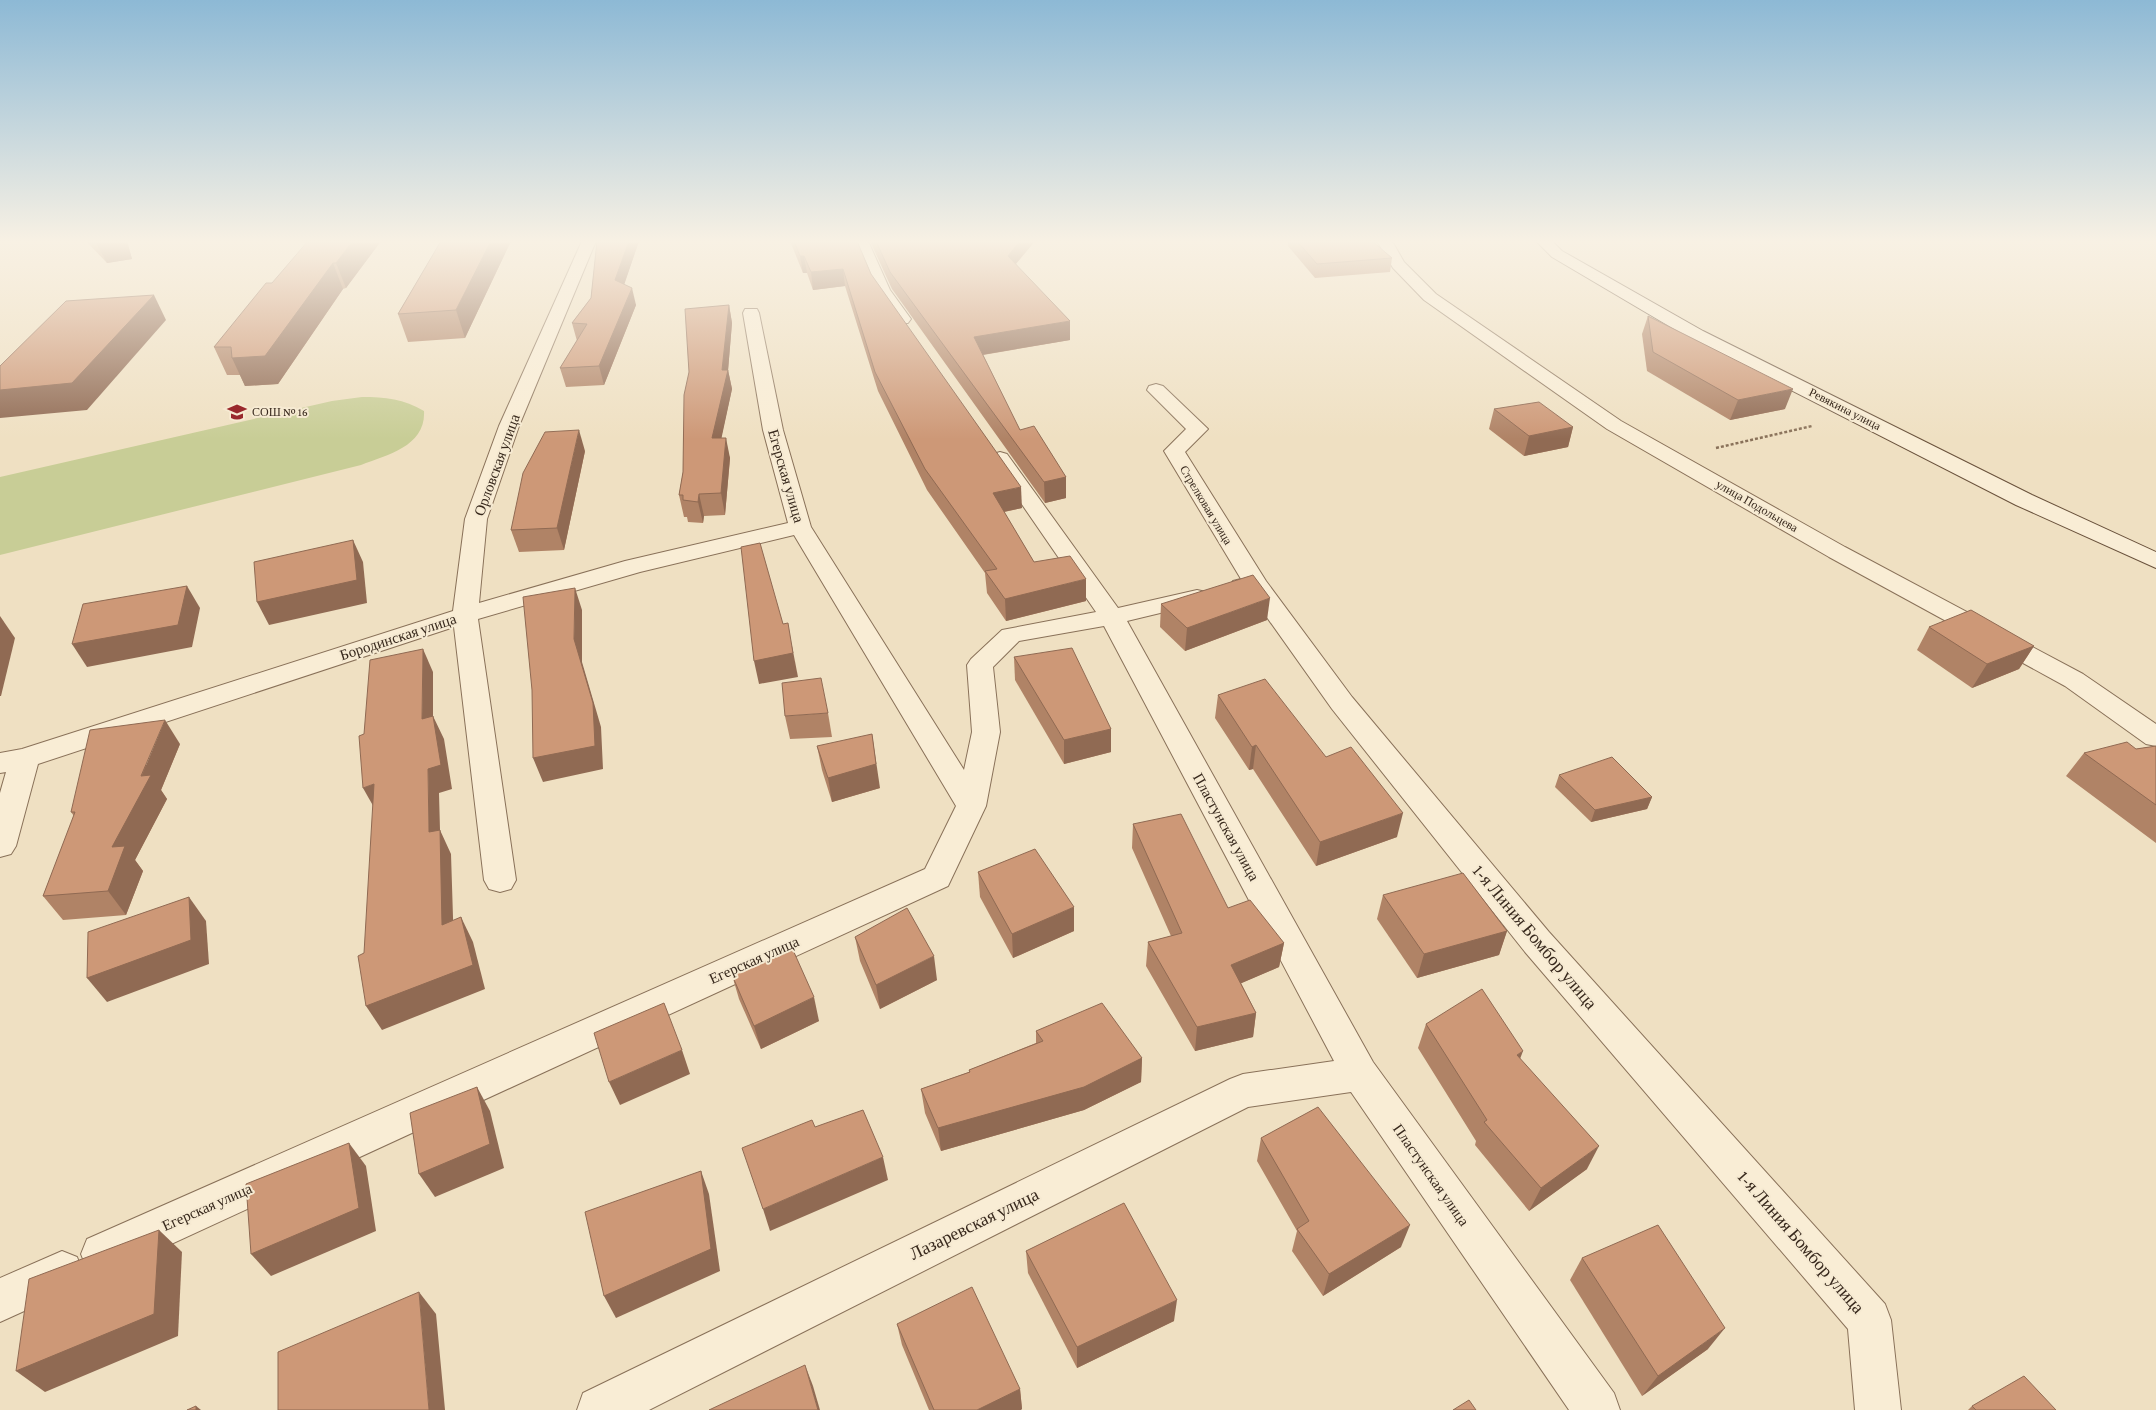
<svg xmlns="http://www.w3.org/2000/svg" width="2156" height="1410" font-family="'Crimson Pro',serif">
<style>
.green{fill:#c8cd96}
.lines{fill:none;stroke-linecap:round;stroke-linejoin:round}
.street-casing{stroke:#897159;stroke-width:2}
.secondary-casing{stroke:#6a523c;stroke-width:2}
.path{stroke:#897159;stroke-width:2.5;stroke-dasharray:3 2;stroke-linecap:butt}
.street{fill:#f9edd5;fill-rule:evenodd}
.secondary{fill:#f9edd5;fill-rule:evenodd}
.wall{fill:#b08366}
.shaded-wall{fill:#906a53}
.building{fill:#cd9877;stroke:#906a53}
.labels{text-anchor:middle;stroke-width:4;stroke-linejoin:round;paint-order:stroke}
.far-street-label{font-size:12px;fill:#38291d;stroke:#f6ead2}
.far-poi-label{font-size:12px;fill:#38291d;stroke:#f6ead2;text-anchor:start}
.street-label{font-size:15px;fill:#38291d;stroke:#f6ead2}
.near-street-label{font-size:18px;fill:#38291d;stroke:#f6ead2}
</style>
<rect width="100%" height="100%" fill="#efe0c2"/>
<path class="green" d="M362 397C385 397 404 399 424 411 426 446 388 455 361 465L0 555V477L332 401Z"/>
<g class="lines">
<g class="street-casing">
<g id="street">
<path d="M582 241H596L519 426 487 519 479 603 625 561 788 523 763 430 743 313 745 309H757L759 313 783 430 811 527 964 770 972 732 967 665 971 659 1002 630 1096 612 990 458 993 454 1000 452 1007 454 1118 608 1197 590 1206 592 1209 597 1206 602 1127 621 1373 1062 1614 1393 1620 1410H1569L1351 1092 1248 1107 649 1410H577L583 1393 1230 1079 1243 1074 1334 1061 1104 626 1019 641 993 667 1000 732 986 806 948 886 117 1269 102 1275 87 1269 81 1254 87 1239 925 869 956 806 794 535 640 572 478 619 516 880 511 889 500 892 489 889 484 880 454 627 38 764 16 846 11 854 0 857V793L6 772 0 773V753L22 749 453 611 465 519 499 426Z"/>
<path d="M854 241H868L890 290 911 319 908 323H896L874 290Z"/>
<path d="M1377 241H1392L1404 262 1436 294 1621 421 1845 547 2083 674 2156 724V746L2146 744 2065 686 1829 557 1607 429 1424 300 1393 268Z"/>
<path d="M1156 384 1163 386 1208 429 1185 452 1266 581 1352 697 1549 932 1885 1304 1891 1320 1901 1410H1855L1848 1329 1525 952 1332 709 1249 592 1242 593 1233 591 1230 586 1233 581 1241 579 1164 451 1186 429 1147 390 1149 386Z"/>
<path d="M62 1251 77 1257 83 1272 77 1287 0 1322V1278Z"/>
</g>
</g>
<g class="secondary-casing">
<path id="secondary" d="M1536 241H1552L1562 251 1703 331 2032 495 2156 552V568L2016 505 1691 339 1552 257Z"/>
</g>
<path class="path" d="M1716 448 1812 426"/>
<use href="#street" class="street"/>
<use href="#secondary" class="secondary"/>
</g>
<g class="wall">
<path d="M86 241H127L132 259 107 263Z"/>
<path d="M381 241 346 288 343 289 278 384 245 386 240 375H227L214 347 272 283Z"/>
<path d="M441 241H511L465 338 408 342 398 314Z"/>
<path d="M597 241H639L624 284 636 305 604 385 566 387 560 368 577 341 572 323 591 298Z"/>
<path d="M790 241H857L871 274 1022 508 1004 512 1034 562 1086 601 1006 621 987 593 985 573 927 490 878 391 845 286 813 290 807 273H803Z"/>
<path d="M870 241H1035L1016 264 1070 340 983 355 1020 430 1066 477V498L1045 503 892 289Z"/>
<path d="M1288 241H1372L1392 258 1390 272 1315 278 1288 246Z"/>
<path d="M729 305 732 323 728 370 732 389 721 438 730 458 725 515 704 516 703 523 688 522 687 517H684L679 495 683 472 689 372Z"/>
<path d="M1648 316 1785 409 1730 420 1647 371 1642 334Z"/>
<path d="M1494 409 1573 427 1568 447 1524 456 1489 429Z"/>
<path d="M585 451 564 550 519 552 511 530Z"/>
<path d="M1161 604 1267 620 1185 651 1160 627Z"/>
<path d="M1929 627 2034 646 2019 669 1972 688 1917 650Z"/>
<path d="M1014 657 1111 729V752L1064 764 1015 680Z"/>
<path d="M1218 695 1326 757 1397 837 1316 866 1253 769 1249 770 1215 718Z"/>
<path d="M828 713 832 737 790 739 785 716Z"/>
<path d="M180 744 161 790 167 799 135 860 143 871 126 915 63 920 43 896 74 816 71 812Z"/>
<path d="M817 746 880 788 832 802 822 770Z"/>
<path d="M2156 746V843L2066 776 2084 753 2136 749Z"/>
<path d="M1559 775 1652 797 1647 809 1591 822 1555 787Z"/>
<path d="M1133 824 1228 908 1284 943 1279 967 1241 983 1256 1013 1253 1037 1195 1051 1146 966 1148 942 1171 936 1132 848Z"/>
<path d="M978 872 1074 931 1013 958 980 897Z"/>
<path d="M1383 895 1507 931 1499 955 1417 978 1377 919Z"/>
<path d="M855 937 937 980 880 1009 860 961Z"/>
<path d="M732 975 819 1021 761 1049 739 999Z"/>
<path d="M1426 1024 1520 1059 1587 1169 1529 1211 1475 1145 1476 1141 1418 1048Z"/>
<path d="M1036 1031 1142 1058 1141 1082 1084 1110 941 1151 925 1113 921 1089 969 1072V1070L1036 1043Z"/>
<path d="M1261 1138 1401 1247 1323 1296 1292 1251 1297 1231 1257 1161Z"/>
<path d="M1026 1251 1174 1321 1077 1368 1028 1273Z"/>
<path d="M1582 1258 1708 1349 1642 1396 1570 1280Z"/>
<path d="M897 1324 1020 1389 1022 1409 929 1410 902 1345Z"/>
<path d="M1972 1406 2056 1410H1968Z"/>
</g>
<g class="shaded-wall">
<path d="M95 241H127L132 259 107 263Z"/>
<path d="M353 241H381L346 288 336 263Z"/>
<path d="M491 241H511L465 338 456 310Z"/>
<path d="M629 241H639L620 297 615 280Z"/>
<path d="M1020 241H1035L1008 273V256Z"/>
<path d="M800 256H804L807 273H803Z"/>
<path d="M333 263 343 289 278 384 245 386 232 358Z"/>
<path d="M843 269 845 286 813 290 811 272Z"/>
<path d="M632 288 636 305 604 385 599 366Z"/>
<path d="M154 295 166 320 87 410 0 418V390Z"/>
<path d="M729 305 732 323 728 371V370L732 389 717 459 712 438 722 370Z"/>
<path d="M1070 321V340L975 356 974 337Z"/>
<path d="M1793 389 1785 409 1730 420 1738 400Z"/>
<path d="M1573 427 1568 447 1524 456 1529 436Z"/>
<path d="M579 430 585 451 564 550 557 528Z"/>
<path d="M726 438 730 458 725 515 721 493Z"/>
<path d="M1066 477V498L1045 503 1044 482Z"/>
<path d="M1021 487 1022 508 994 514 993 493Z"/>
<path d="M699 494 704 516 703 523 698 502Z"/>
<path d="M353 540 363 562 367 603 269 625 257 602Z"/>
<path d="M1086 579V601L1006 621 1005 599Z"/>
<path d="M187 586 200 608 192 647 87 667 72 644Z"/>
<path d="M575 588 582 610V662L601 727 603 769 543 782 533 758 574 639Z"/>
<path d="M1270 598 1267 620 1185 651 1187 628Z"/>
<path d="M0 616 15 638 1 696H0Z"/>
<path d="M792 646 798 677 759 684 754 661Z"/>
<path d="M2034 646 2019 669 1972 688 1987 664Z"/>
<path d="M423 649 433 672V742L422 719Z"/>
<path d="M433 716 444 739 452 789 439 793 440 830 451 854 454 949 442 925 429 832 428 769Z"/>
<path d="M165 720 180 744 161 790 167 799 135 860 143 871 126 915 108 891 112 847Z"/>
<path d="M1111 729V752L1064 764V740Z"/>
<path d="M872 734 880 788 832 802 828 778Z"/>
<path d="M1256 745 1253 769 1249 770 1252 747Z"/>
<path d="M374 784 376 811 363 788Z"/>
<path d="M1652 797 1647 809 1591 822 1595 810Z"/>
<path d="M1403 813 1397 837 1316 866 1320 842Z"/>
<path d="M189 897 206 921 209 964 107 1002 87 978Z"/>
<path d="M1074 907V931L1013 958 1012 934Z"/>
<path d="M461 917 473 942 485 989 382 1030 366 1006Z"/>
<path d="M1507 931 1499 955 1417 978 1424 954Z"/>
<path d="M1284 943 1279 967 1228 989 1231 965Z"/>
<path d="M934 956 937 980 880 1009 876 985Z"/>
<path d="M814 997 819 1021 761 1049 754 1026Z"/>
<path d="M1256 1013 1253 1037 1195 1051 1197 1027Z"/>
<path d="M682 1050 690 1074 620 1105 609 1082Z"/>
<path d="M1523 1051 1514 1075 1517 1055Z"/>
<path d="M1142 1058 1141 1082 1084 1110 941 1151 938 1128Z"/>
<path d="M477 1087 490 1111 504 1168 435 1197 419 1174Z"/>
<path d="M349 1143 366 1166 376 1231 271 1276 251 1254Z"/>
<path d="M1599 1146 1587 1169 1529 1211 1541 1188Z"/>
<path d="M883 1157 888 1180 770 1231 763 1209Z"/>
<path d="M701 1171 709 1194 720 1271 616 1318 604 1296Z"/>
<path d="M1410 1225 1401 1247 1323 1296 1329 1274Z"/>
<path d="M159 1230 182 1252 178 1336 45 1392 16 1371Z"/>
<path d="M419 1292 436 1314 445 1410H429Z"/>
<path d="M1177 1300 1174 1321 1077 1368V1347Z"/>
<path d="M1725 1328 1708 1349 1642 1396 1658 1376Z"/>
<path d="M805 1365 813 1386 820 1410H818Z"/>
<path d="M1020 1389 1022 1409 1021 1410H977Z"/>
<path d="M196 1406 201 1410H196Z"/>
</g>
<g class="building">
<path d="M308 241H353L336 263H333L265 356 232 358 231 347H214L266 283H272Z"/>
<path d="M441 241H491L456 310 398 314Z"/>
<path d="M597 241H629L615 280 632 288 599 366 560 368 587 324 572 323 591 298Z"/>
<path d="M794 241H857L871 274 1021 487 993 493 1034 562 1070 556 1086 579 1005 599 985 571 997 569 925 469 875 372 843 269 811 272 804 256H800Z"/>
<path d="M876 241H1020L1008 256 1070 321 974 337 1020 430 1034 426 1066 477 1044 482 890 272Z"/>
<path d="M1297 241H1372L1392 258 1317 264Z"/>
<path d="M154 295 72 383 0 390V366L66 301Z"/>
<path d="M729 305 722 370H728L712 438H726L721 493 699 494 698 502 683 500V495H679L683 472 684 395 689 372 685 309Z"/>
<path d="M1648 316 1793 389 1738 400 1653 352Z"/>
<path d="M1539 402 1573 427 1529 436 1494 409Z"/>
<path d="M579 430 557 528 511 530 523 473 545 432Z"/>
<path d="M353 540 357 580 257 602 254 562Z"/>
<path d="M760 543 783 624 788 623 793 653 754 661 741 547Z"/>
<path d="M1253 575 1270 598 1187 628 1161 604Z"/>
<path d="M187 586 178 625 72 644 83 604Z"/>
<path d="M575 588 574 639 593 703 595 746 533 758 532 690 523 597Z"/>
<path d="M1971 610 2034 646 1987 664 1929 627Z"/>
<path d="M1072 648 1111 729 1064 740 1014 657Z"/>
<path d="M423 649 422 719 433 716 441 765 428 769 429 832 440 830 442 925 461 917 473 965 366 1006 358 956 364 953 374 784 363 788 359 736 364 734 370 660Z"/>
<path d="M821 678 828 713 785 716 782 683Z"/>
<path d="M1265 679 1326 757 1351 747 1403 813 1320 842 1256 745 1252 747 1218 695Z"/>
<path d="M165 720 141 776 151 775 112 847 125 846 108 891 43 896 75 812H71L90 730Z"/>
<path d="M872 734 876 764 828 778 817 746Z"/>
<path d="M2127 742 2136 749 2156 746V805L2084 753Z"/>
<path d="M1612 757 1652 797 1595 810 1559 775Z"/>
<path d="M1181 814 1228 908 1250 900 1284 943 1231 965 1256 1013 1197 1027 1148 942 1182 933 1133 824Z"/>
<path d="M1035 849 1074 907 1012 934 978 872Z"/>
<path d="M1463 873 1507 931 1424 954 1383 895Z"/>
<path d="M189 897 191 940 87 978 88 932Z"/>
<path d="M907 908 934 956 876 985 855 937Z"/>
<path d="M793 950 814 997 754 1026 732 975Z"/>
<path d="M1482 989 1523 1051 1517 1055 1599 1146 1541 1188 1484 1122 1487 1120 1426 1024Z"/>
<path d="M664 1003 682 1050 609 1082 594 1033Z"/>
<path d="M1102 1003 1142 1058 1084 1087 938 1128 921 1089 970 1072 969 1070 1043 1041 1036 1031Z"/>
<path d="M477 1087 490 1144 419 1174 410 1113Z"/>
<path d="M1318 1107 1410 1225 1329 1274 1297 1229 1309 1221 1261 1138Z"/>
<path d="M863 1110 883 1157 763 1209 742 1148 812 1120 815 1127Z"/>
<path d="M349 1143 359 1208 251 1254 246 1184Z"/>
<path d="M701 1171 711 1249 604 1296 585 1212Z"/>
<path d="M1124 1203 1177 1300 1077 1347 1026 1251Z"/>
<path d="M1658 1225 1725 1328 1658 1376 1582 1258Z"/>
<path d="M159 1230 154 1314 16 1371 29 1279Z"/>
<path d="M972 1287 1020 1389 977 1410H934L897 1324Z"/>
<path d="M419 1292 429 1410H278V1352Z"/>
<path d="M805 1365 818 1410H709Z"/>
<path d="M2024 1376 2056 1410H1976L1972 1406Z"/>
<path d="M1469 1400 1476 1410H1453Z"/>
<path d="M196 1406V1410H187Z"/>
</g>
<linearGradient id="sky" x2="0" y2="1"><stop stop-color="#8db9d5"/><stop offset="0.55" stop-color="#f8f1e4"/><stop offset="1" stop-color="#f8f1e4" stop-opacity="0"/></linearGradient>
<rect width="2156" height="439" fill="url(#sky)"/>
<defs>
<g id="school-bare" transform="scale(1.5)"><path d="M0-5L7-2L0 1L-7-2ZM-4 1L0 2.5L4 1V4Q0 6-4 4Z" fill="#99282c" stroke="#f6ead2" stroke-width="2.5" paint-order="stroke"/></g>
</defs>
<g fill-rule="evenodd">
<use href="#school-bare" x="237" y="412"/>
</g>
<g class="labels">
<g class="far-street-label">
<text transform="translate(1845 409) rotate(27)" y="4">Ревякина улица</text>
<text transform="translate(1206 505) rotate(59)" y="4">Стрелковая улица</text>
<text transform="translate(1757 506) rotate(30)" y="4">улица Подольцева</text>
</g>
<g class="far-poi-label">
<text x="252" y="416">СОШ № 16</text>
</g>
<g class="street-label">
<text transform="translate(497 465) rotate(-70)" y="5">Орловская улица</text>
<text transform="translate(786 476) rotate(74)" y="5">Егерская улица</text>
<text transform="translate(398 637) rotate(-18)" y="5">Бородинская улица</text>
<text transform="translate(1226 827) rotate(61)" y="5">Пластунская улица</text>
<text transform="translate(754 960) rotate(-24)" y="5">Егерская улица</text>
<text transform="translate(1431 1175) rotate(55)" y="5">Пластунская улица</text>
<text transform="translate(207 1207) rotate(-24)" y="5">Егерская улица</text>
</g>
<g class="near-street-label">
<text transform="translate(1535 937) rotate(50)" y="6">1-я Линия Бомбор улица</text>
<text transform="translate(974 1224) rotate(-26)" y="6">Лазаревская улица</text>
<text transform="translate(1801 1242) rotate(49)" y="6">1-я Линия Бомбор улица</text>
</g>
</g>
</svg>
